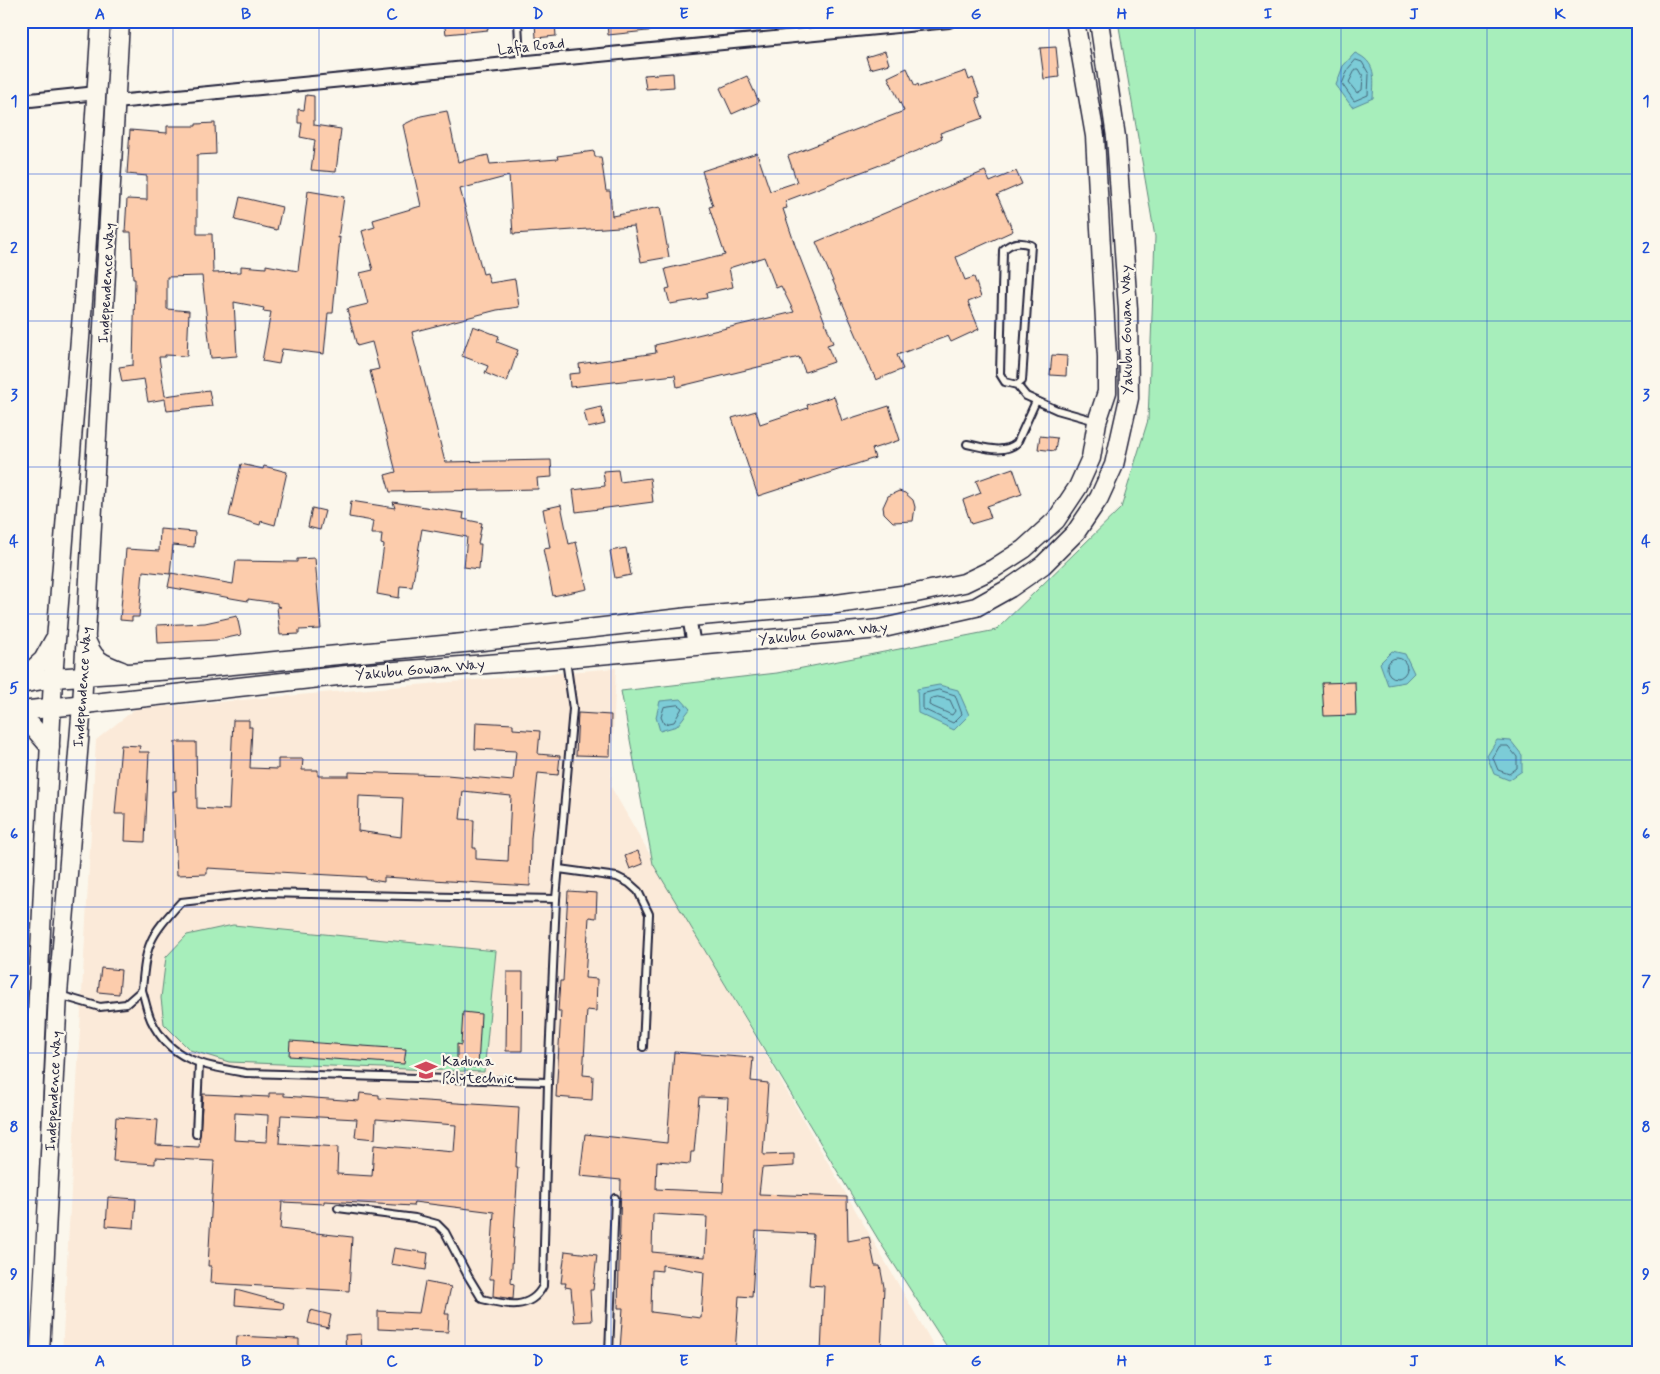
<svg xmlns="http://www.w3.org/2000/svg" width="1660" height="1374" font-family="Mynerve,sans-serif">
<style>
.built{fill:#fbead9}
.green{fill:#a7eebb;stroke:#64887b}
.water{fill:#7cccd7;stroke:#588899}
.lines{fill:none;stroke-linecap:round;stroke-linejoin:round}
.shore{stroke:#466679;stroke-width:1}
.building{fill:#fcccac;stroke:#22223b;fill-rule:evenodd}
.lane-casing{stroke:#22223b;stroke-width:10}
.street-casing{stroke:#22223b;stroke-width:16}
.secondary-casing{stroke:#22223b;stroke-width:21}
.lane{stroke:#fbf7ec;stroke-width:6}
.street{stroke:#fbf7ec;stroke-width:12}
.secondary{stroke:#fbf7ec;stroke-width:18}
.grid{fill:none;stroke:#1d4ed8;stroke-width:1;stroke-opacity:0.55}
.labels{text-anchor:middle;stroke-width:4.5;stroke-linejoin:round;paint-order:stroke}
.street-label{font-size:15px;fill:#22223b;stroke:#fbf7ec}
.poi-label{font-size:15px;fill:#22223b;stroke:#fbf7ec;text-anchor:start}
.neatline{fill:none;stroke:#1d4ed8;stroke-width:2}
.grid-label{font-size:16px;text-anchor:middle;font-weight:bold;fill:#1d4ed8}
</style>
<rect width="100%" height="100%" fill="#fbf7ec"/>
<filter id="ink" filterUnits="userSpaceOnUse"><feTurbulence type="fractalNoise" baseFrequency=".02" numOctaves="2"/><feDisplacementMap in="SourceGraphic" scale="10" xChannelSelector="R" yChannelSelector="G"/><feConvolveMatrix kernelMatrix="1 2 1 2 8 2 1 2 1" color-interpolation-filters="sRGB"/></filter>
<g filter="url(#ink)">
<path class="built" d="M616 668 611 787 938 1353H62L96 740 135 709Z"/>
<g class="green">
<path d="M1118 21H1639V1353H951L881 1244 653 864 621 691 777 673 996 630 1121 508 1148 420 1155 237Z"/>
<path d="M233 925 496 951 484 1072 229 1062 190 1050 164 1024 161 998 166 957 187 935Z"/>
</g>
<g class="water">
<path d="M1355 53C1377 62 1374 78 1373 98L1352 107 1336 85 1343 66Z"/>
<path d="M1392 651 1405 654 1414 673 1405 682 1388 685 1380 663Z"/>
<path d="M939 685 958 690 969 715 954 730 918 713 917 689Z"/>
<path d="M681 699 690 709 677 726 660 731 656 717 660 701Z"/>
<path d="M1497 740 1511 741 1522 755V771L1509 780 1494 774 1487 756Z"/>
</g>
<g class="lines">
<g class="shore">
<path d="M1356 60 1362 62 1369 74 1368 95 1354 101 1342 84 1348 69Z"/>
<path d="M1356 69H1359L1363 76 1362 90 1357 93 1349 83Z"/>
<circle cx="1397" cy="668" r="10"/>
<path d="M939 690 955 695 962 714 953 723 923 709V694Z"/>
<path d="M938 697 950 700 955 711 952 715 929 705 930 699Z"/>
<path d="M678 705 682 708 674 722 664 724 661 717 664 707Z"/>
<path d="M1500 746H1508L1517 757V768L1509 774 1498 770 1493 758Z"/>
</g>
</g>
<g class="building">
<path d="M444 21H487L488 30 446 34Z"/>
<path d="M550 21V23H555L556 36 536 38 535 22Z"/>
<path d="M607 21H656L657 30 608 35Z"/>
<path d="M1056 47 1059 77 1044 79 1040 48Z"/>
<path d="M885 51 889 64 870 69 866 57Z"/>
<path d="M907 68 915 86 918 84 919 87 966 71 969 80 973 78 980 97 976 98 983 118 940 133 942 138 917 151 785 201 787 208 783 209 795 245 833 343 827 345 834 362 805 372 799 357 677 387 675 375 570 387 569 374 580 373 579 364 656 353 655 345 794 312 781 286 776 288 764 257 729 268 733 287 706 293 707 298 670 304 666 289 670 288 665 269 725 255 709 207 713 206 702 171 757 153 770 191 797 182 788 156 904 111 888 77Z"/>
<path d="M673 73 674 87 646 89 644 75Z"/>
<path d="M747 76 759 102 732 114 720 88Z"/>
<path d="M306 95 314 96V125L341 129 336 172 311 170 315 140 300 137 302 123H298V109L304 110Z"/>
<path d="M447 111 458 162 488 155 490 164 558 159 557 156 594 151 595 157H601L606 191H610L612 216 660 207 669 257 641 262 634 226 513 234 509 176 460 189 483 274 487 273 490 283 515 279 519 307 497 310 412 332 445 462 551 460 552 477 537 478 538 489 390 492 385 475 396 472 370 371 379 369 372 342 357 346 347 309 368 304 360 273 373 270 362 231 375 227 373 220 421 206 403 125 421 116Z"/>
<path d="M215 123 216 154 197 155V234H212L213 273 241 272V266L266 268V265L298 271 308 191 344 197 338 238 340 237 333 313H328L324 354 282 349 279 364 262 361 271 312 263 311 264 308 234 302 237 356 211 358 202 276 167 277V309L189 311 187 356 165 355V357H159L165 396 209 390 212 406 167 411 165 399 148 402 144 379 122 382 119 367 133 365 135 279H133L131 232H125L127 199 147 200V176L127 174 130 130 167 133V126H196V124Z"/>
<path d="M985 171 990 182 1016 171 1022 184 997 195 1013 231 956 257 965 280 974 277 981 297 968 302 979 329 951 342 948 336 897 355 903 369 876 380 816 242Z"/>
<path d="M240 197 282 207 277 230 235 220Z"/>
<path d="M473 326 499 336 497 342 518 350 507 382 485 373 488 366 462 356Z"/>
<path d="M1052 355 1067 356 1066 376 1050 375Z"/>
<path d="M834 396 842 421 889 406 900 440 872 449 875 458 758 496 732 418 756 411 760 424 808 408 807 405Z"/>
<path d="M601 407 605 424 588 428 584 411Z"/>
<path d="M1040 436 1057 438 1055 451 1038 449Z"/>
<path d="M241 464 263 469 264 466 287 472 275 525 261 521 260 525 229 516Z"/>
<path d="M1013 468 1022 494 987 506 991 518 971 524 963 500 981 493 976 481Z"/>
<path d="M618 470 620 482 650 478 653 502 576 512 573 490 605 486 603 471Z"/>
<path d="M899 491 905 493 913 500 915 507 913 521 893 522 884 513 883 507 888 496Z"/>
<path d="M351 501 395 508 393 502 464 513 463 519 482 523 478 544H481L479 569 464 567 467 537 422 529 412 587 400 586 399 598 377 594 384 545 381 544 382 534H371L373 521 349 517Z"/>
<path d="M561 505 569 544 576 542 587 589 553 596 543 549 550 548 543 509Z"/>
<path d="M312 508 325 511 320 530 308 527Z"/>
<path d="M160 529 195 532 194 547 173 545 170 574 143 571 139 617H132V621L120 620 126 549 159 551Z"/>
<path d="M626 548 631 575 615 578 610 551Z"/>
<path d="M315 558 321 629 299 630V634L280 635 277 607H281L277 606V603L248 599V601L168 587 171 573 233 584 236 561 297 562V559Z"/>
<path d="M237 616 241 635 217 640 158 643 157 625 205 623Z"/>
<path d="M1355 682 1356 715 1324 716 1322 683Z"/>
<path d="M578 713 611 715 610 756 576 755Z"/>
<path d="M233 720H249V727H252L250 768 278 769V759H303L302 770H318V776H349V772L447 775 513 781 516 751 475 749 476 722 513 724V729L540 731 538 754 560 756 558 775 538 773 531 838 530 886 384 877V882L366 879V877L207 868V874L177 875 173 791H176L175 742H196L197 808 229 810ZM463 791 511 796 508 861 476 859V848H473L474 820 460 819ZM359 796 403 798 401 837 358 831Z"/>
<path d="M121 745 140 746 139 752H149L145 842 125 841 126 814H115Z"/>
<path d="M638 851 643 864 630 869 625 856Z"/>
<path d="M568 891 597 893 596 918 589 917 585 978 597 979 596 1011 587 1010 583 1075 593 1076 592 1100 556 1097 561 1011H558L560 981H563Z"/>
<path d="M101 968 121 970 119 994 98 992Z"/>
<path d="M507 972H523L522 1051H506Z"/>
<path d="M463 1012 481 1014 478 1067H457V1044L461 1045Z"/>
<path d="M290 1041 406 1049 404 1064 289 1056Z"/>
<path d="M674 1052 753 1058 751 1081 768 1083 763 1155 794 1154V1166L762 1168 759 1194 847 1197 848 1241 869 1237 875 1266H880L884 1287 881 1353H821L824 1286 809 1285 813 1234 756 1231 752 1297 739 1296 735 1353 657 1350V1352L620 1349 623 1308H618L621 1180 580 1176 585 1134 667 1143ZM699 1097 728 1098 723 1192 656 1189 657 1161 690 1164 691 1152H694ZM653 1214 707 1217 705 1257 652 1252ZM662 1265 704 1272 701 1318 651 1312 652 1270 662 1271Z"/>
<path d="M269 1093H284V1096L359 1101 360 1093 379 1095V1098L519 1107 516 1167H518L511 1283 514 1284 513 1299 493 1296 494 1279H490L494 1212 414 1202 413 1206 324 1201V1204L282 1202 280 1229 352 1237 349 1291 210 1283 211 1266H208L214 1161 155 1158V1164L113 1161 116 1117 158 1120 156 1145 199 1147 203 1094 269 1097ZM235 1113 268 1115 267 1142 234 1140ZM281 1115 357 1119 355 1137 375 1139 376 1119 456 1125 454 1152 374 1145 372 1176 337 1174 338 1147 279 1143Z"/>
<path d="M108 1197 136 1199 134 1228 106 1226Z"/>
<path d="M394 1248 428 1253 426 1270 391 1264Z"/>
<path d="M565 1251 597 1255 593 1290H590L592 1321 574 1322 571 1288 565 1287 566 1283H561Z"/>
<path d="M425 1282 451 1287 445 1314H449L448 1332 378 1329V1311L419 1313Z"/>
<path d="M236 1290 284 1303 283 1309 235 1305Z"/>
<path d="M311 1310 331 1315 328 1328 308 1323Z"/>
<path d="M361 1334 362 1353H346L345 1335Z"/>
<path d="M237 1336 299 1339V1353H236Z"/>
</g>
<g class="lines">
<g class="lane-casing">
<g id="lane">
<path d="M518 21 520 63"/>
<path d="M1017 385 1005 382 1000 374 1003 250C1012 242 1019 241 1031 245L1022 381 1017 385 1026 396 1057 410 1096 421"/>
<path d="M967 444C983 447 1003 455 1017 443L1036 401"/>
<path d="M559 869 617 877 629 883 638 891 649 914 643 1047"/>
<path d="M142 990C145 1000 147 1011 151 1020 171 1062 206 1066 246 1073L548 1082"/>
<path d="M59 995 100 1007 126 1004 142 990C146 943 149 937 181 902L262 893 556 899"/>
<path d="M196 1134 199 1064"/>
<path d="M338 1208 415 1218 437 1224 445 1232 468 1276 482 1299C506 1305 530 1311 543 1286L548 1082 556 899 573 709 566 660"/>
<path d="M609 1353 615 1198"/>
</g>
</g>
<g class="street-casing">
<g id="street">
<path d="M21 101 97 93"/>
<path d="M116 102 949 21"/>
<path d="M689 617 694 645"/>
</g>
</g>
<g class="secondary-casing">
<g id="secondary">
<path d="M85 637C93 660 100 663 122 671"/>
<path d="M21 680 43 660 54 640"/>
<path d="M21 684 53 678 202 668 474 642 689 617 829 605 916 593 964 583 993 569 1024 549 1056 520 1078 487 1091 458 1097 422 1107 392V357L1095 136 1075 21"/>
<path d="M21 711 356 674 566 658 879 629 976 607 1010 588 1043 565 1076 532 1099 498 1114 465 1129 398 1128 309 1116 137 1099 21"/>
<path d="M21 719 32 726 50 747"/>
<path d="M21 1353 53 678 83 301 101 21"/>
<path d="M40 1353 58 994 82 705 120 21"/>
</g>
</g>
<use href="#lane" class="lane"/>
<use href="#street" class="street"/>
<use href="#secondary" class="secondary"/>
</g>
</g>
<path class="grid" d="M173 21V1353M319 21V1353M465 21V1353M611 21V1353M757 21V1353M903 21V1353M1049 21V1353M1195 21V1353M1341 21V1353M1487 21V1353M21 174H1639M21 321H1639M21 467H1639M21 614H1639M21 760H1639M21 907H1639M21 1053H1639M21 1200H1639"/>
<defs>
<g id="university-bare" transform="scale(1.725)"><path d="M0-5L7-2L0 1L-7-2ZM-4 1L0 2.5L4 1V4Q0 6-4 4Z" fill="#d1495b" stroke="#fbf7ec" stroke-width="2.5" paint-order="stroke"/></g>
</defs>
<g fill-rule="evenodd">
<use href="#university-bare" x="426" y="1070"/>
</g>
<g class="labels">
<g class="street-label">
<text transform="translate(531 46) rotate(-6)" y="5">Lafia Road</text>
<text transform="translate(106 283) rotate(-87)" y="5">Independence Way</text>
<text transform="translate(1126 330) rotate(-91)" y="5">Yakubu Gowan Way</text>
<text transform="translate(823 633) rotate(-6)" y="5">Yakubu Gowan Way</text>
<text transform="translate(420 669) rotate(-5)" y="5">Yakubu Gowan Way</text>
<text transform="translate(82 687) rotate(-86)" y="5">Independence Way</text>
<text transform="translate(53 1091) rotate(-87)" y="5">Independence Way</text>
</g>
<g class="poi-label">
<text x="442" y="1066">Kaduna<tspan x="442" dy="17">Polytechnic</tspan></text>
</g>
</g>
<rect width="1660" height="1374" fill="none" stroke="#fbf7ec" stroke-width="55"/>
<rect x="28" y="28" width="1604" height="1318" class="neatline"/>
<g class="grid-label">
<text x="100" y="19">A</text>
<text x="246" y="19">B</text>
<text x="392" y="19">C</text>
<text x="538" y="19">D</text>
<text x="684" y="19">E</text>
<text x="830" y="19">F</text>
<text x="976" y="19">G</text>
<text x="1122" y="19">H</text>
<text x="1268" y="19">I</text>
<text x="1414" y="19">J</text>
<text x="1560" y="19">K</text>
<text x="14" y="106">1</text>
<text x="1646" y="106">1</text>
<text x="14" y="253">2</text>
<text x="1646" y="253">2</text>
<text x="14" y="400">3</text>
<text x="1646" y="400">3</text>
<text x="14" y="546">4</text>
<text x="1646" y="546">4</text>
<text x="14" y="693">5</text>
<text x="1646" y="693">5</text>
<text x="14" y="839">6</text>
<text x="1646" y="839">6</text>
<text x="14" y="986">7</text>
<text x="1646" y="986">7</text>
<text x="14" y="1132">8</text>
<text x="1646" y="1132">8</text>
<text x="14" y="1279">9</text>
<text x="1646" y="1279">9</text>
<text x="100" y="1366">A</text>
<text x="246" y="1366">B</text>
<text x="392" y="1366">C</text>
<text x="538" y="1366">D</text>
<text x="684" y="1366">E</text>
<text x="830" y="1366">F</text>
<text x="976" y="1366">G</text>
<text x="1122" y="1366">H</text>
<text x="1268" y="1366">I</text>
<text x="1414" y="1366">J</text>
<text x="1560" y="1366">K</text>
</g>
</svg>
